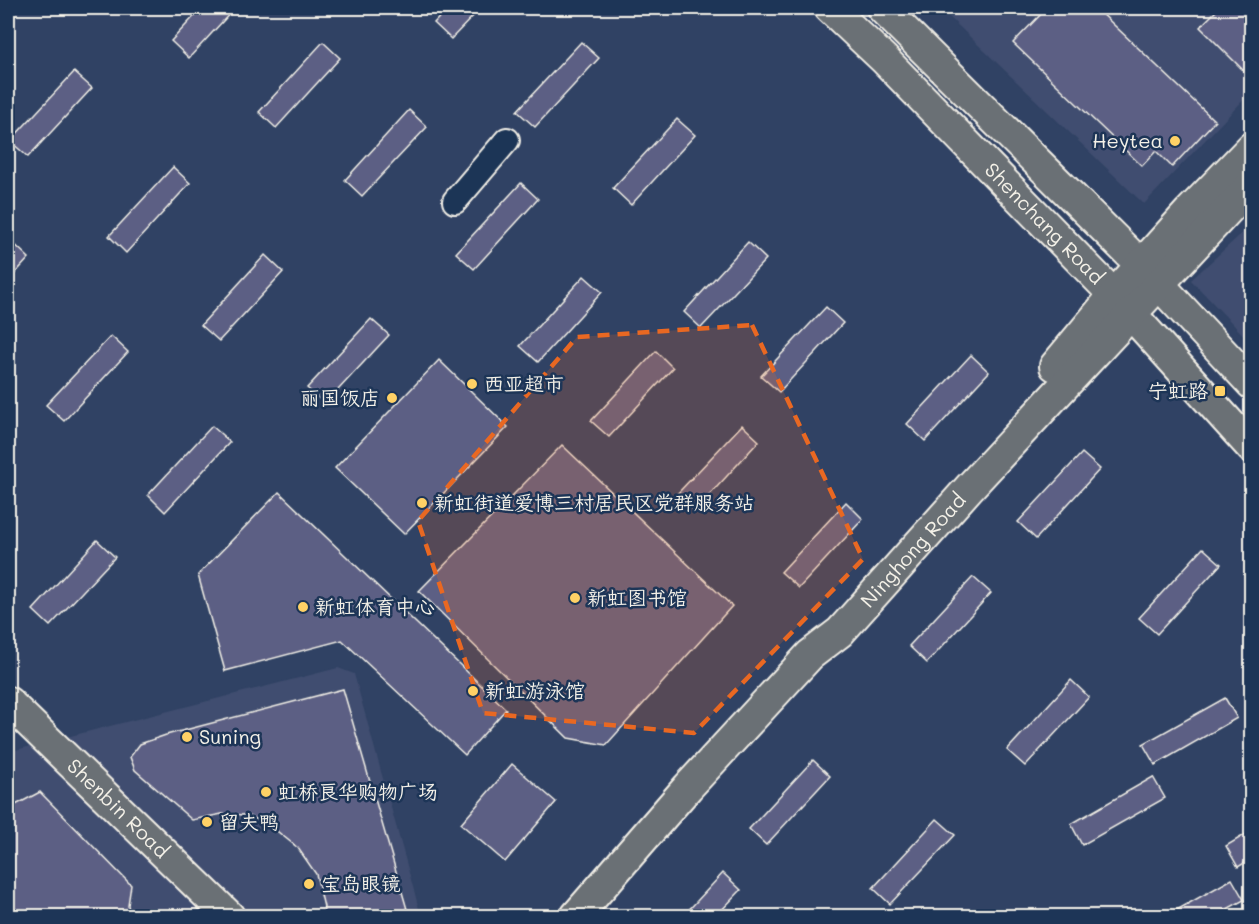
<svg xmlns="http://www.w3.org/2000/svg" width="1259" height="924" font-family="Mali,'LXGW WenKai TC',sans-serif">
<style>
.built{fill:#414e70}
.building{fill:#5c5f84;stroke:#f4f1e8;stroke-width:1.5}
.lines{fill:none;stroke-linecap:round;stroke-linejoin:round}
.minor-casing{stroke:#f4f1e8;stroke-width:28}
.major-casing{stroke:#f4f1e8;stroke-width:34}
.minor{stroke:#1d3557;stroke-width:24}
.major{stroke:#6b6f75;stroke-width:30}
.marked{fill:#e96822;fill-opacity:0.2;stroke:#e96822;stroke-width:4.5;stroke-dasharray:12 8;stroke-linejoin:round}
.poi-dot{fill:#ffd166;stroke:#1d3557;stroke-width:2}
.labels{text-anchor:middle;stroke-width:5;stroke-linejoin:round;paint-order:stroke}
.poi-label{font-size:20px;fill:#f4f1e8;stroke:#1d3557;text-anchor:start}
.street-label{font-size:20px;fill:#f4f1e8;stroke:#1d3557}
</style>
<rect width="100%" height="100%" fill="#304264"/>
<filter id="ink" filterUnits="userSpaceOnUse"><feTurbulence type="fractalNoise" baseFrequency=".0167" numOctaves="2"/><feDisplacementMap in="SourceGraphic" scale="12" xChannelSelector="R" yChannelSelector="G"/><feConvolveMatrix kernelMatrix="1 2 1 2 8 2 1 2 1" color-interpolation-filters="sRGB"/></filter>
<g filter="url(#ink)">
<g class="built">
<path d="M940 8H1251V92L1144 204Z"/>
<path d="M1251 225V343L1191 280Z"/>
<path d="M338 668 354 674 421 916H14L8 890V752Z"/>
</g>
<g class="building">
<path d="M202 8H235L189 58 171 41Z"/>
<path d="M448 8H481L451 39 434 23Z"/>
<path d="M1047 8H1096L1215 121 1172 167 1156 151 1142 166 1013 43Z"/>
<path d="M1219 8H1251V78L1200 27Z"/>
<path d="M323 42 340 58 276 128 259 112Z"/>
<path d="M581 42 599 58 535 127 517 111Z"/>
<path d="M74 72 92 88 28 157 10 141Z"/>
<path d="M409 110 427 127 362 196 345 180Z"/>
<path d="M677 119 695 135 631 205 613 188Z"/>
<path d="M173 167 190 183 126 253 109 236Z"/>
<path d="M521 183 538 199 474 269 456 253Z"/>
<path d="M8 238 29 258 8 281Z"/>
<path d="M748 242 766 259 701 328 684 312Z"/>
<path d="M265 255 283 272 219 341 201 325Z"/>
<path d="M584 276 602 292 538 362 520 346Z"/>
<path d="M826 307 843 323 779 392 761 376Z"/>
<path d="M371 319 389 335 325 404 307 388Z"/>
<path d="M111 336 128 352 64 421 46 405Z"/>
<path d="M656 351 673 368 609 437 591 421Z"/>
<path d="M971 355 989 372 925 441 907 424Z"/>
<path d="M439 360 508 427 404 534 335 468Z"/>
<path d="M742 425 759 441 695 511 677 494Z"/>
<path d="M212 426 230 442 165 512 148 495Z"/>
<path d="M562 445 732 606 606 745 568 738 419 591Z"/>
<path d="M1082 453 1100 469 1036 539 1018 522Z"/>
<path d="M279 492 506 709 465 755 342 640 225 671 198 575Z"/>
<path d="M846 502 863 519 799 588 781 572Z"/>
<path d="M97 540 115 557 50 626 33 610Z"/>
<path d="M1203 548 1221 564 1157 634 1139 618Z"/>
<path d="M973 577 991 593 927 663 909 646Z"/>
<path d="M1071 680 1089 697 1025 766 1007 750Z"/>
<path d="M343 689 409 916H323L324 907 316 874 298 848 268 824 246 815 222 814 192 820 135 770 130 757 140 744 166 735Z"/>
<path d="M1225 698 1237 718 1155 765 1143 744Z"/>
<path d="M813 760 830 776 766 845 749 829Z"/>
<path d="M512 764 556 802 505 862 461 824Z"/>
<path d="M1153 777 1165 798 1082 845 1071 824Z"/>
<path d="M40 792 131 885 128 905 130 916H8V809Z"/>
<path d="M937 819 955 835 890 904 873 888Z"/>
<path d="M1251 831V859L1238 867 1226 846Z"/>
<path d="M723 873 741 890 716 916H683Z"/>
<path d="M1232 879 1244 900 1214 916H1166Z"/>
</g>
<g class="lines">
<g class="minor-casing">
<path id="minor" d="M455 201 507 140"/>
</g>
<g class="major-casing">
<g id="major">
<path id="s1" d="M830 8 884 59 1114 295 1252 448"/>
<path d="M882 8 1141 265 1252 384"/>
<path d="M1055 366 1114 295 1189 212 1252 147"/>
<path id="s2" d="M8 702 229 916"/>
<path id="s3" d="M576 916 688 787 725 747 810 655 840 632 969 488 1252 184"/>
</g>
</g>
<use href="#minor" class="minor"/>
<use href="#major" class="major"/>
</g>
</g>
<path class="marked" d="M752 325 863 559 694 733 483 713 418 521 577 337Z"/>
<g class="poi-dot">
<circle cx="1175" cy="141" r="6"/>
<circle cx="472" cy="384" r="6"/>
<rect x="1214" y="385" width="12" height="12" rx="3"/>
<circle cx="392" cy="398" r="6"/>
<circle cx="422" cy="503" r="6"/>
<circle cx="575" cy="598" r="6"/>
<circle cx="303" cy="607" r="6"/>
<circle cx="473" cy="691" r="6"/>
<circle cx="187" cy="737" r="6"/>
<circle cx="266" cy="792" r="6"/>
<circle cx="207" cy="822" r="6"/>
<circle cx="309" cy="884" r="6"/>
</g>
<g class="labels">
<g class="poi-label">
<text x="1163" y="148" text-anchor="end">Heytea</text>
<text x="484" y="391">西亚超市</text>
<text x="1208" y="398" text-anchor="end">宁虹路</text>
<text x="380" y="405" text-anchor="end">丽国饭店</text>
<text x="434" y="510">新虹街道爱博三村居民区党群服务站</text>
<text x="587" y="605">新虹图书馆</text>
<text x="315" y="614">新虹体育中心</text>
<text x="485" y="698">新虹游泳馆</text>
<text x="199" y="744">Suning</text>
<text x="278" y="799">虹桥良华购物广场</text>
<text x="219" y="829">留夫鸭</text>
<text x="321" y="891">宝岛眼镜</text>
</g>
<g class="street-label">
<text dy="7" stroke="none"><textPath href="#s1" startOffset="304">Shenchang Road</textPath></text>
<text dy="7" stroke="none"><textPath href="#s3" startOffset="498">Ninghong Road</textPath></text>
<text dy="7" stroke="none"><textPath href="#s2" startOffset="153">Shenbin Road</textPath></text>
</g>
</g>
<rect width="1259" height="924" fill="none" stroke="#1d3557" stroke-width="30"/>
<rect x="15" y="15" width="1229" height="894" fill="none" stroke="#f4f1e8" stroke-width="2" filter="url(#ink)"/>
</svg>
